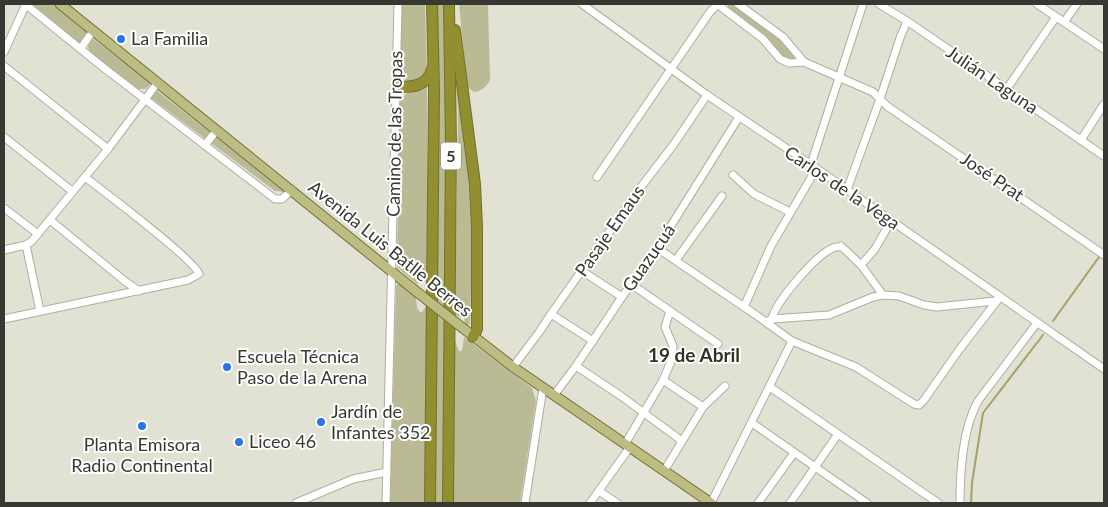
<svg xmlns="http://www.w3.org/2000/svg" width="1108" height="507" font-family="Lato,sans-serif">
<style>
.green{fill:#baba94}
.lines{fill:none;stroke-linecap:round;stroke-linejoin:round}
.stream{stroke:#a2a269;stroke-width:2}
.minor-casing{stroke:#aeaea1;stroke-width:9}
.major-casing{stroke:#727131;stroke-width:11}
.highway-casing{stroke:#727131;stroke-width:12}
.minor{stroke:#fff;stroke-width:7}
.major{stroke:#bdbc83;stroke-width:9}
.highway{stroke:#918f30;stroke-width:10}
.major-bridge-casing{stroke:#727131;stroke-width:11;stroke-linecap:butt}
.major-bridge{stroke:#bdbc83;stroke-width:9}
.poi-dot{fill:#2876e1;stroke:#fff;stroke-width:2}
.labels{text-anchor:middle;stroke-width:4;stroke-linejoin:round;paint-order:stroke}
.shield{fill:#fff;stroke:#747470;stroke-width:1}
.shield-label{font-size:16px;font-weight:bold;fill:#383833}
.poi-label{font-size:18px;fill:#383833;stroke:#fff;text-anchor:start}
.street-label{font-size:18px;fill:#383833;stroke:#fff}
.neighbourhood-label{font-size:19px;font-weight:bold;fill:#313126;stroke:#fff}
</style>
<rect width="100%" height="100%" fill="#e1e2d4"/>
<g class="green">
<path d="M30 4H52L87 32C86 38 83 40 78 43Z"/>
<path d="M401 4H425L427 72 425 78 408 83 403 78 400 69Z"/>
<path d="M435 4H445L447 109 443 503H433Z"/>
<path d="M459 4H488L490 80C486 87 482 91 474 92L469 88 467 82Z"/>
<path d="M728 4H736L775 31 796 54 794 60 781 56 756 29 728 9Z"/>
<path d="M92 38 151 83 146 89H136L89 51 88 46Z"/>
<path d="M457 70 471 182 473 218 470 324 469 325 465 324 464 318 455 315 458 123Z"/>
<path d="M427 83V283L422 278 417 284 397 267 400 102C405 91 417 88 427 83Z"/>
<path d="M156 90 285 191 284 192 275 191 151 98Z"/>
<path d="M399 283 416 298 417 308 420 312H422L426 306V503H390L396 290V286Z"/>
<path d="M464 337 532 388 536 401 520 503H453L455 341 459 351H462Z"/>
</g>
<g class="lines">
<g class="stream">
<path d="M1053 321 1099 257"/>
<path d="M971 503 972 483 983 413 1043 335"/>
</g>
<g class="minor-casing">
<g id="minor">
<path d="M25 4 104 68 275 199H282L292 190"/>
<path d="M582 4 707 95 813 166 1104 369"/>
<path d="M717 4 763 39 780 59 789 63 804 62"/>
<path d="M738 4 783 37 804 62 873 92 887 106 1104 255"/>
<path d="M879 4 907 21 1104 156"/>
<path d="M1037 4 1104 49"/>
<path d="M1064 22 1077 4"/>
<path d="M81 48 93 31"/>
<path d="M4 52 26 4"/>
<path d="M4 66 108 149"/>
<path d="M1006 90 1056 17"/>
<path d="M4 137 72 191"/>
<path d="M1081 140 1104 104"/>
<path d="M205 145 217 130"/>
<path d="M733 175 754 194 790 212"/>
<path d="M597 177 710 12 718 4"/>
<path d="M847 190 880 99 900 38 907 21"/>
<path d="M4 208 38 234"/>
<path d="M50 220 126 282 139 291"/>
<path d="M26 245 40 311"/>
<path d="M657 248 756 315 792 341 856 367 914 404 919 405 924 400 959 350 1000 297"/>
<path d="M4 250 26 245 32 241 108 149 158 82"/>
<path d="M676 260 722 196"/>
<path d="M861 265 875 249 891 221"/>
<path d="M582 271 622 297"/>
<path d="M631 284 718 344"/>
<path d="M744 307 771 246 812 176 813 158 863 4"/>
<path d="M551 314 593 341"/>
<path d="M4 319 188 280 199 274C195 260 103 191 85 177"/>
<path d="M772 319C776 301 816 255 833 248 834 247 840 247 841 246L861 265 883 295"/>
<path d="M766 322 772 319 829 315 873 297 883 295 899 296 924 305 937 307 995 301"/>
<path d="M576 366 621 396 682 441"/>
<path d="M513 367 540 331 551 314 641 187 674 144 707 95"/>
<path d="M663 380 703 407"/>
<path d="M770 387 938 503"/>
<path d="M554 395 576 366 622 297 657 248 739 117"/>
<path d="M752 423 867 503"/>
<path d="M625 444 663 380 672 359 673 346 665 327 670 311"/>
<path d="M664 471 703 407 725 386"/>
<path d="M599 491 617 503"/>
<path d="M296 503 353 479 387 472"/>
<path d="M386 503 398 4"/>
<path d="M525 503 543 388"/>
<path d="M590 503 630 447"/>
<path d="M711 503 792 341"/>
<path d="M758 503 794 453"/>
<path d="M790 503 838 434"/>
<path d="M960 503C960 471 962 430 978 401L1037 323"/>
</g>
</g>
<g class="major-casing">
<g id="major">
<path d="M60 4 417 292"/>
<path d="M464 329 513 367 711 503"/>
</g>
</g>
<g class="highway-casing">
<g id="highway">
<path d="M455 30 475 184 477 227V329L473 337"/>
<path d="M397 87C412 87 427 87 432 69"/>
<path d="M430 503 434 90 432 4"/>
<path d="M448 503 451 146 449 4"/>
</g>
</g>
<use href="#minor" class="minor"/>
<use href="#major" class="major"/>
<use href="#highway" class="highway"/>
<g class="major-bridge-casing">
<path id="major-bridge" d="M417 292 464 329"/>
</g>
<use href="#major-bridge" class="major-bridge"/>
</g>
<g class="poi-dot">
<circle cx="121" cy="39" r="5"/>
<circle cx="227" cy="367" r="5"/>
<circle cx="321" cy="422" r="5"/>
<circle cx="142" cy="426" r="5"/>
<circle cx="239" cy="442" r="5"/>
</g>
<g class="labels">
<rect class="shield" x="441" y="142.5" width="20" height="27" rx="4"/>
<g class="shield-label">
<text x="451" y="162">5</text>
</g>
<g class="poi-label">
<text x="131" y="45">La Familia</text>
<text x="237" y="363">Escuela Técnica<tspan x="237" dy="21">Paso de la Arena</tspan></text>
<text x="331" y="418">Jardín de<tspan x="331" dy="21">Infantes 352</tspan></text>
<text x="249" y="448">Liceo 46</text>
<text x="142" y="451" text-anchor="middle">Planta Emisora<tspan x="142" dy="21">Radio Continental</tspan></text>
</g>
<g class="street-label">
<text transform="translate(992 80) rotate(34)" y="6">Julián Laguna</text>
<text transform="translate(395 134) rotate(-89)" y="6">Camino de las Tropas</text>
<text transform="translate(992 177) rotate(34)" y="6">José Prat</text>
<text transform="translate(842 188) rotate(34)" y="6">Carlos de la Vega</text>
<text transform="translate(610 231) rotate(-55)" y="6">Pasaje Emaus</text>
<text transform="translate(390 249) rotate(39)" y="6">Avenida Luis Batlle Berres</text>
<text transform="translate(649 258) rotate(-55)" y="6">Guazucuá</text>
</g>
<g class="neighbourhood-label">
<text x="694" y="362">19 de Abril</text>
</g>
</g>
<rect width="1108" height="507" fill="none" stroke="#383833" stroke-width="10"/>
</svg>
